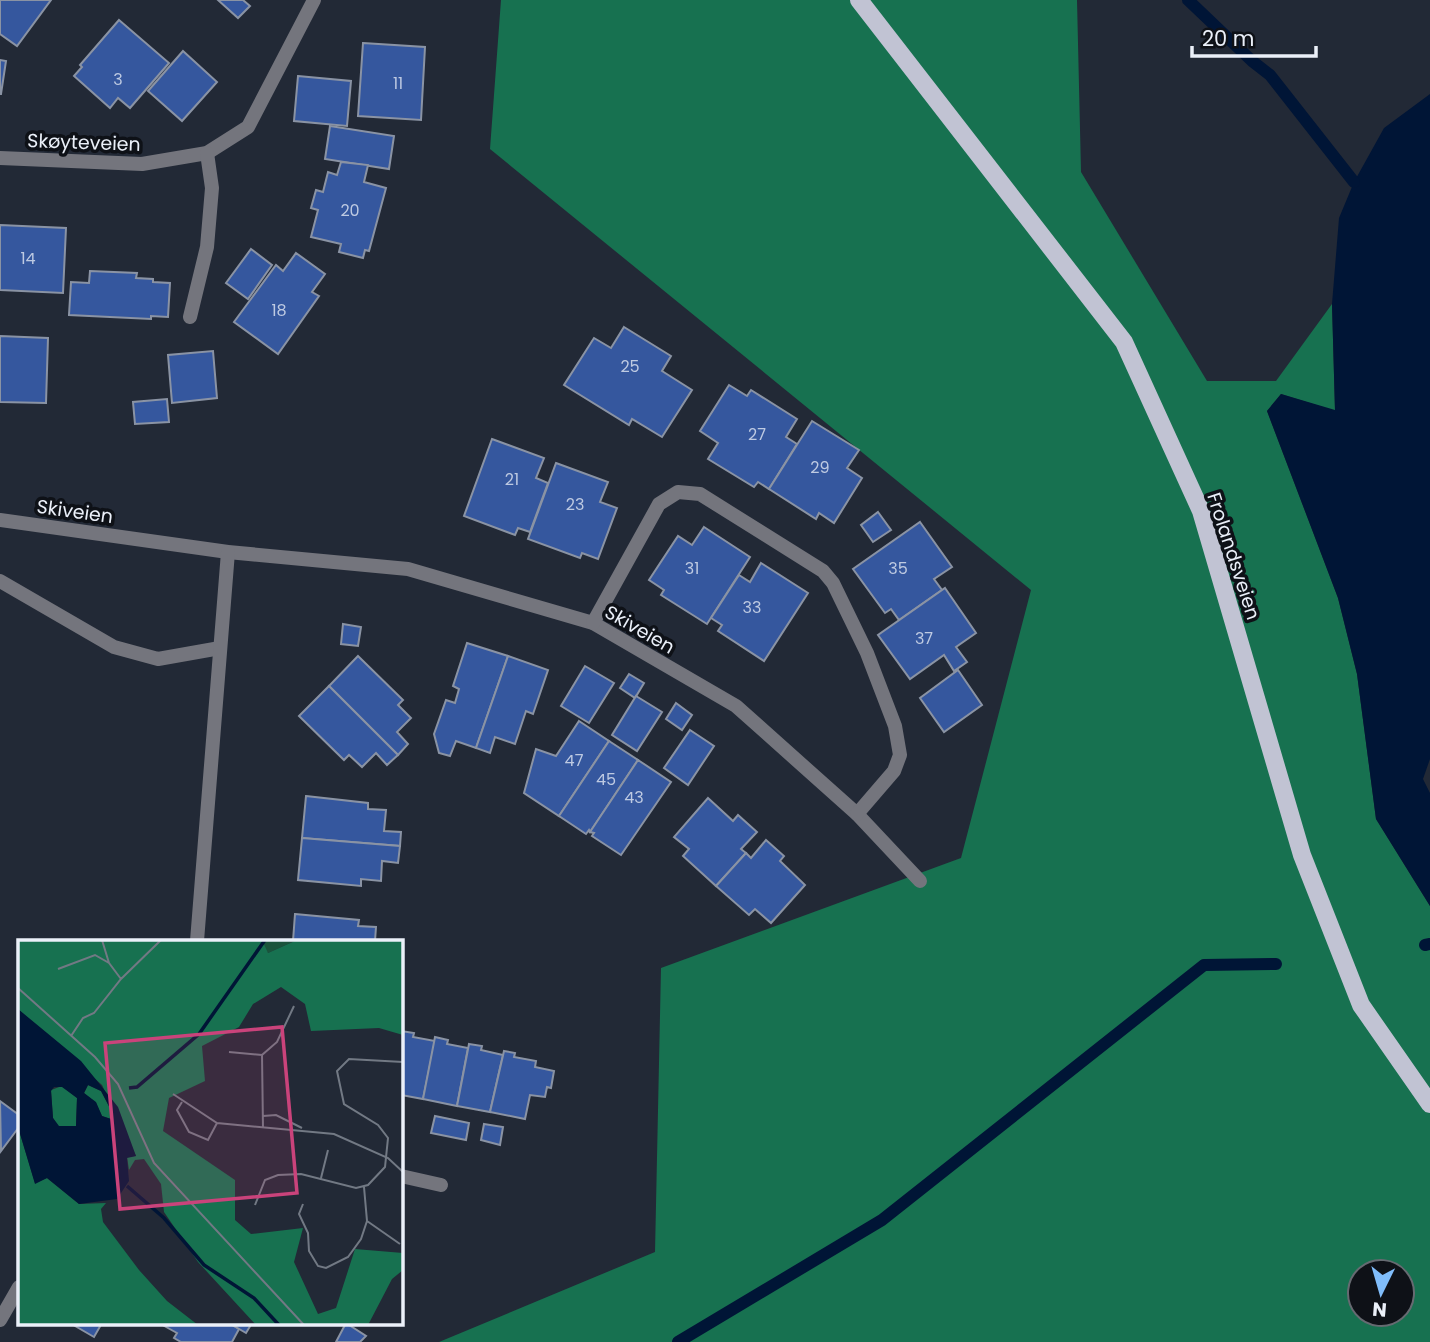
<svg xmlns="http://www.w3.org/2000/svg" width="1430" height="1342" font-family="Poppins,sans-serif">
<style>
.forest{fill:#177150;fill-rule:evenodd}
.water{fill:#001536}
.lines{fill:none;stroke-linecap:round;stroke-linejoin:round}
.stream{stroke:#001536;stroke-width:12}
.building{fill:#35579e;stroke:#8a93a4;stroke-width:2}
.minor{stroke:#74757d;stroke-width:14}
.primary{stroke:#c1c3d3;stroke-width:18}
.labels{text-anchor:middle;stroke-width:7;stroke-linejoin:round;paint-order:stroke}
.number-label{font-size:16px;fill:#becae2}
.street-label{font-size:19px;fill:#ebf0f9;stroke:#0e1117}
.inset-river{fill:none;stroke:#001536;stroke-width:3.5}
.inset-road{fill:none;stroke:#727984;stroke-width:2}
.view{fill:#ca437b;fill-opacity:0.15;stroke:#ca437b;stroke-width:3.5}
.inset-edge{fill:none;stroke:#ebf0f9;stroke-width:3.5}
</style>
<rect width="100%" height="100%" fill="#222936"/>
<path class="forest" d="M501 0H1077L1081 172 1207 381H1276L1332 304 1335 411 1281 394 1267 411 1338 598 1357 674 1376 819 1430 906V1342H439L655 1252 661 968 961 858 1031 590 490 149ZM1360 1272H1402V1314H1360Z"/>
<path class="water" d="M1430 94V759L1423 779 1430 793V906L1376 819 1357 674 1338 598 1267 411 1281 394 1335 410 1332 304 1339 218 1354 182 1384 128Z"/>
<g class="lines">
<g class="stream">
<path d="M1188 0 1252 61 1270 75 1354 182"/>
<path d="M1425 945 1430 944"/>
<path d="M678 1342 882 1220 1204 965 1276 964"/>
</g>
</g>
<g class="building">
<path d="M0 0H51L17 46 0 34Z"/>
<path d="M218 0H243L250 6 238 18Z"/>
<path d="M119 20 169 63 130 108 118 98 110 108 74 76 82 67 80 65Z"/>
<path d="M363 43 425 47 421 120 358 116Z"/>
<path d="M183 51 217 82 182 121 148 91Z"/>
<path d="M0 60 6 61 1 94H0Z"/>
<path d="M298 76 351 81 347 126 294 121Z"/>
<path d="M330 126 394 136 389 169 325 159Z"/>
<path d="M341 162 368 165 364 182 386 188 369 251 365 250 363 258 339 252 341 244 311 237 318 210 311 208 316 190 323 192 328 172 337 175Z"/>
<path d="M0 225 66 228 63 293 0 290Z"/>
<path d="M251 249 272 265 248 299 226 283Z"/>
<path d="M296 253 325 274 312 292 319 296 278 354 234 322 276 265 283 271Z"/>
<path d="M90 271 137 273 136 278 153 279V282L170 283 168 317 151 316V319L69 315 71 282 89 283Z"/>
<path d="M624 327 671 356 662 371 692 390 662 437 632 419 629 425 564 385 594 338 611 348Z"/>
<path d="M0 336 48 338 46 403 0 402Z"/>
<path d="M213 351 217 398 172 403 168 355Z"/>
<path d="M729 385 747 396 751 390 797 419 786 437 797 444 769 489 758 482 754 487 708 459 718 443 700 431Z"/>
<path d="M167 399 169 422 135 424 133 402Z"/>
<path d="M812 421 859 450 847 468 862 478 834 523 819 513 816 519 769 489Z"/>
<path d="M492 439 544 458 536 478 548 483 530 532 518 528 515 535 464 516Z"/>
<path d="M556 463 608 482 600 502 617 508 598 559 582 553 580 558 528 539Z"/>
<path d="M878 512 891 530 873 542 861 525Z"/>
<path d="M920 522 952 567 934 579 942 590 899 620 891 609 885 613 853 569Z"/>
<path d="M704 527 750 557 707 624 661 595 664 590 649 580 678 536 692 545Z"/>
<path d="M761 563 808 593 764 661 718 631 722 625 711 618 739 575 750 582Z"/>
<path d="M945 588 976 633 956 647 967 662 954 671 944 655 910 679 878 635Z"/>
<path d="M343 624 361 627 358 646 341 644Z"/>
<path d="M467 643 508 656 476 748 456 741 450 756 439 753 434 734 446 700 455 703 459 689 453 686Z"/>
<path d="M358 656 403 700 398 705 411 718 397 732 408 744 398 755 329 686Z"/>
<path d="M508 656 548 670 533 714 526 711 515 744 495 737 490 753 476 748Z"/>
<path d="M585 666 614 683 589 723 561 706Z"/>
<path d="M958 670 982 705 944 732 920 698Z"/>
<path d="M629 674 644 683 635 698 620 688Z"/>
<path d="M329 686 398 755 387 765 376 753 362 767 349 755 344 760 299 716Z"/>
<path d="M636 696 662 712 637 751 612 735Z"/>
<path d="M676 703 692 715 682 730 666 719Z"/>
<path d="M579 721 609 741 559 816 524 793 536 749 556 756Z"/>
<path d="M690 730 714 746 688 785 664 768Z"/>
<path d="M609 741 638 760 590 832 589 830 586 834 559 816Z"/>
<path d="M638 760 671 782 621 855 592 836 594 833 590 832Z"/>
<path d="M306 796 368 803V809L386 810 384 831 401 832 400 846 302 838Z"/>
<path d="M708 798 733 821 738 815 757 832 741 849 746 853 716 886 683 856 689 849 674 837Z"/>
<path d="M302 838 400 846 398 863 382 861 381 881 361 879V886L298 880Z"/>
<path d="M766 840 784 856 780 861 805 885 771 923 755 909 749 915 716 886 746 853 751 858Z"/>
<path d="M295 914 359 920 358 926 376 927 375 941H293Z"/>
<path d="M401 1031 414 1033 413 1037 435 1041 423 1099 401 1095Z"/>
<path d="M435 1037 448 1040 447 1044 468 1048 457 1106 423 1099Z"/>
<path d="M469 1044 482 1046 481 1050 503 1055 490 1112 457 1106Z"/>
<path d="M504 1051 515 1053 514 1057 536 1061 535 1067 554 1071 551 1088 547 1087 545 1097 530 1095 525 1119 490 1112Z"/>
<path d="M0 1101 19 1115V1127L1 1151Z"/>
<path d="M435 1116 469 1123 466 1140 431 1133Z"/>
<path d="M484 1124 503 1127 500 1145 481 1140Z"/>
<path d="M70 1323H102L94 1337Z"/>
<path d="M159 1323H229L239 1329 232 1342H181L174 1338 177 1333Z"/>
<path d="M229 1323H252L246 1333Z"/>
<path d="M346 1323 366 1336 360 1342H336Z"/>
</g>
<g class="lines">
<g class="minor">
<path d="M0 158 142 164 207 153 248 127 314 0"/>
<path d="M190 317 207 247 212 188 207 153"/>
<path d="M0 520 228 552 408 569 593 623 736 706 857 814 920 881"/>
<path d="M0 581 114 647 158 659 220 648"/>
<path d="M593 623 659 504 678 492 700 494 823 571 833 583 867 653 895 726 900 755 894 771 857 814"/>
<path d="M197 941 228 552"/>
<path d="M401 1176 441 1185"/>
<path d="M0 1320 19 1287"/>
</g>
<path class="primary" d="M859 0 1124 342 1201 511 1302 855 1361 1005 1430 1104"/>
</g>
<g class="labels">
<g class="number-label">
<text x="118" y="85">3</text>
<text x="398" y="89">11</text>
<text x="350" y="216">20</text>
<text x="28" y="264">14</text>
<text x="279" y="316">18</text>
<text x="630" y="372">25</text>
<text x="757" y="440">27</text>
<text x="820" y="473">29</text>
<text x="512" y="485">21</text>
<text x="575" y="510">23</text>
<text x="692" y="574">31</text>
<text x="898" y="574">35</text>
<text x="752" y="613">33</text>
<text x="924" y="644">37</text>
<text x="574" y="766">47</text>
<text x="606" y="785">45</text>
<text x="634" y="803">43</text>
</g>
<g class="street-label">
<text transform="translate(84 142) rotate(2)" y="7">Skøyteveien</text>
<text transform="translate(75 511) rotate(8)" y="7">Skiveien</text>
<text transform="translate(1234 556) rotate(72)" y="7">Frolandsveien</text>
<text transform="translate(640 629) rotate(30)" y="7">Skiveien</text>
</g>
</g>
<g transform="translate(18 940)">
<rect width="385" height="385" fill="#222936"/>
<path d="M244 0H279L250 13 242 4Z" fill="#1b533c"/>
<path d="M0 0H244L250 13 279 0H385V95L361 88 293 91 287 64 263 47 235 64 221 87 184 106 187 141 151 158 145 191 217 240V280L233 294 285 288 276 322 300 374 318 368 337 309 385 313V330L374 339 350 385H238L180 322 146 272 143 244 126 219 117 220 111 230 109 217 118 216 84 145 0 69ZM70 145 83 151 94 172 93 179 84 176 78 163 66 153ZM44 146 59 158 58 186H40L35 178 33 150ZM0 187 17 243 29 238 61 264 88 263 83 269 85 282 121 330 149 361 180 385H0Z" fill="#177150"/>
<path d="M0 69 63 121 100 167 118 216 109 218 111 241 99 259 61 264 29 238 17 244 0 187ZM70 145 83 151 94 172 93 179 84 176 78 162 66 153ZM36 147H44L59 158 58 186H41L35 178 33 151Z" fill="#001536" fill-rule="evenodd"/>
<path class="inset-river" d="M111 148 119 147 181 94 247 0M109 246 146 278 186 325 236 358 261 385"/>
<path class="inset-road" d="M84 0 91 23M40 29 77 15 91 23 103 39M0 48 77 117 100 144 136 223 286 385M53 96 65 78 76 73 103 39 143 0M211 112 244 115M155 154 199 183 316 194 370 218 385 232M164 162 159 170 171 192 190 200 199 183M245 176 258 175 284 188M245 188 244 115 259 102 276 66M303 238 310 210M285 264 281 274 290 293 291 311 300 326 308 328 330 317 343 299 349 281 346 247M237 265 247 240 260 235 283 234 338 248 350 245 367 227 370 198 360 185 326 164 319 131 331 119 385 122M349 281 382 304"/>
<path class="view" d="M264 87 279 253 102 269 87 103Z"/>
<rect width="385" height="385" class="inset-edge"/>
</g>
<g transform="translate(1381 1293) rotate(185)"><circle r="33" fill="#0e1117" stroke="#666a71" stroke-width="2"/>
<path d="M0-5L12 26L0 18L-12 26Z" fill="#80bdfa"/>
<text y="-10" font-size="19" font-weight="bold" text-anchor="middle" fill="#ebf0f9">N</text>
</g>
<path d="M1192 46v10h124v-10" fill="none" stroke="#ebf0f9" stroke-width="3.5"/>
<text x="1202" y="46" font-size="21" fill="#ebf0f9" stroke="#0e1117" stroke-width="5" paint-order="stroke">20 m</text>
</svg>
